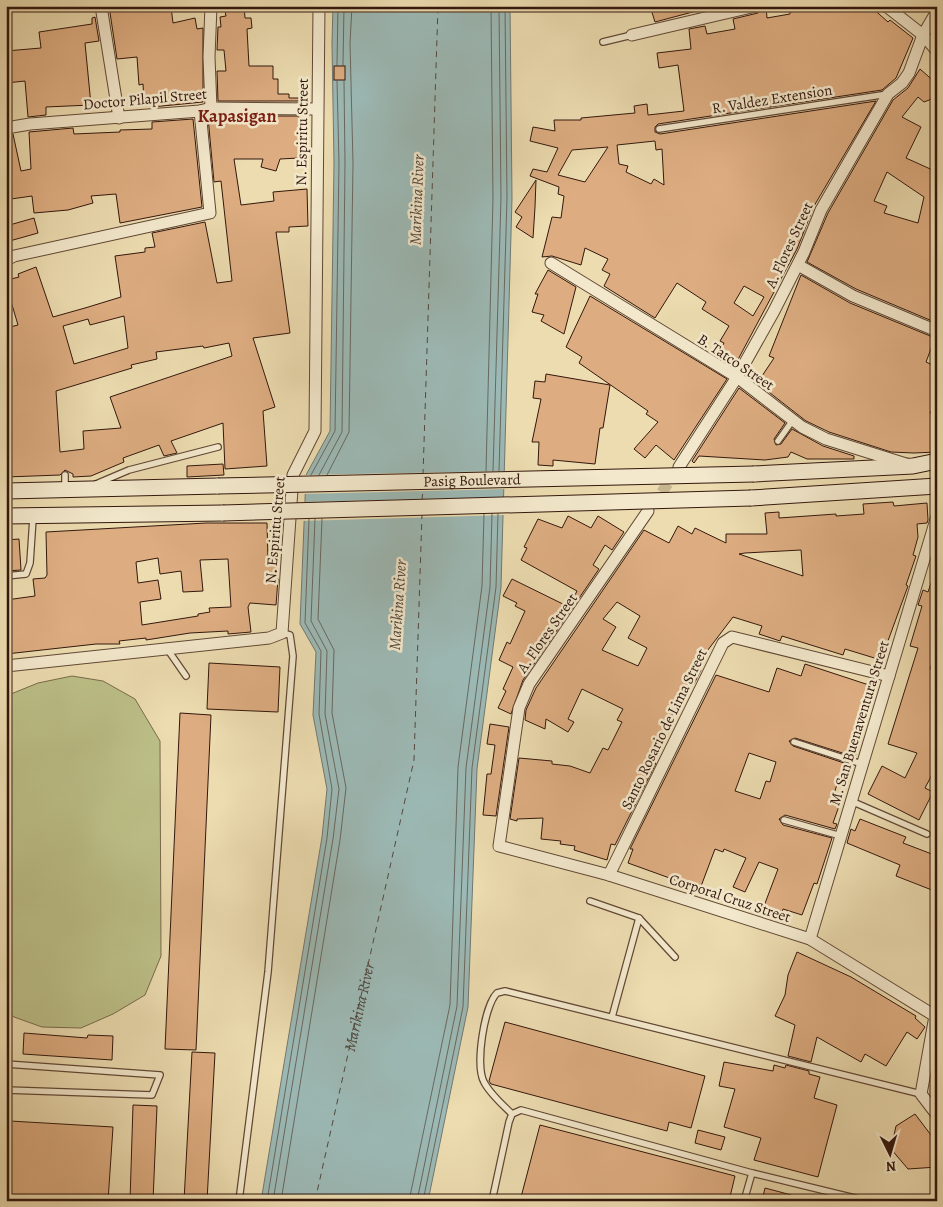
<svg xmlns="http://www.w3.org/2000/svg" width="943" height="1207" font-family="Alegreya,serif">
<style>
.green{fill:#bcbf88;stroke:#786b4a}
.water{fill:#9cb9b5;stroke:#727871}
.pier{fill:#ecdcb0}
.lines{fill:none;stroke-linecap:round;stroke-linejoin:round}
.shore{stroke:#686860;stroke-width:1}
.ferry{stroke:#52483f;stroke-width:1;stroke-dasharray:6 5;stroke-linecap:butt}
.building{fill:#ddad81;stroke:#33170c;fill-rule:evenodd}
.minor-tunnel{stroke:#c7b58f;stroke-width:11;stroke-dasharray:11 5.5;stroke-linecap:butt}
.service-casing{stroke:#614835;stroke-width:8}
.minor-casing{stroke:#614835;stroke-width:13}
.secondary-casing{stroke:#33170c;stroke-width:17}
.service{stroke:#f3e8cc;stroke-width:5.5}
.minor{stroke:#f3e8cc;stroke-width:11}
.secondary{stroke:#f3e8cc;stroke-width:15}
.secondary-bridge-casing{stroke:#33170c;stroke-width:17;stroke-linecap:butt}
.secondary-bridge{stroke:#f3e8cc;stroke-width:15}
.labels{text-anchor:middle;stroke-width:5;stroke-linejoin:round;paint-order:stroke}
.street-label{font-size:15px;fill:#33170c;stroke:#f3e8cc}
.water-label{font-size:16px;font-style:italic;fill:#52483f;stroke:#f3e8cc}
.quarter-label{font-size:18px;font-weight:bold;fill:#7a1f14;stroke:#f3e8cc}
</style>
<rect width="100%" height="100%" fill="#ecdcb0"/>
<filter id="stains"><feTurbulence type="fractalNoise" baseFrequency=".004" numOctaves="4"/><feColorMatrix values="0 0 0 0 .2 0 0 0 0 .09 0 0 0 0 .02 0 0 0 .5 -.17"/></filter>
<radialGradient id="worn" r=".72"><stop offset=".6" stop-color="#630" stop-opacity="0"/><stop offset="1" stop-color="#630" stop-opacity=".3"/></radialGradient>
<path class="green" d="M72 676 103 681 135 699 160 741 161 956 145 995 113 1014 81 1028 42 1027 14 1017 6 1010V696L38 683Z"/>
<path class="water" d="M333 6H510L512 198 501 587 477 769 468 1007 428 1201H261L322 837 327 789 313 715 316 652 300 624 306 475 330 431 334 163 332 43Z"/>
<g class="pier">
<path d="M507 471 506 489 302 494 303 475Z"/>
<path d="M506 497V515L301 521 302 502Z"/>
</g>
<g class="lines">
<g class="shore">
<path d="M337 65 338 6"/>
<path d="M343 65 344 6"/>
<path d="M486 471 493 198 491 6"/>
<path d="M493 471 501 198 499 6"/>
<path d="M499 471 507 198 505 6"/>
<path d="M311 475 335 431 339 163 337 81"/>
<path d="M319 475 342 432 345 163 344 81"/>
<path d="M327 475 349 432 353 163 350 43 352 6"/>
<path d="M267 1201 327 838 332 789 319 714 321 651 305 623 309 519"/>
<path d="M273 1201 333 839 339 789 325 714 327 651 311 621 315 519"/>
<path d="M281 1201 340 840 346 788 332 713 334 650 318 619 322 519"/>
<path d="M409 1201 450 1005 458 767 482 586 484 514"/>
<path d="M417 1201 457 1006 466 768 490 587 492 514"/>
<path d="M423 1201 463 1007 472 768 496 587 498 514"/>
</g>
<g class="ferry">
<path d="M423 475 438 6"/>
<path d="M422 500 423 489"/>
<path id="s1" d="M315 1201 414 760 422 514"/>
</g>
</g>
<g class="building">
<path d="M109 6H137L138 10 171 7 173 23 195 18 197 29 203 28V102L152 107V104H144L143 84 139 85 137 57 117 59Z"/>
<path d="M224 6H244L245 18H251L252 28 247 29 249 66H273V79H278V94H289V98H299V101H218L217 71H226L224 50H217L218 27H221L220 17 226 16Z"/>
<path d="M650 6H704V9L655 22Z"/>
<path d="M763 6H766L767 18 790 14V12L801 10 800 6H870L888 22 890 20 913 38 896 78 882 90 658 124 655 127V132L660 134 876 101 814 206 797 249 734 367 717 356 724 343 720 341 729 326 702 309 706 302 677 283 655 318 604 286 610 274 602 270 608 259 585 248 581 265 552 256 542 257 552 217 561 218 564 196 558 194 559 187 530 176 533 169 547 172 558 148 530 141 533 127 555 131 554 120H581V118L635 113 634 106 647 104 648 115 684 111 678 65 659 68 657 53 691 49 689 29 705 26 707 34 735 29 733 19 758 13ZM655 141 656 150 662 149 664 185 654 179 651 184 626 172 628 166 619 164 617 145ZM608 147 585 182 558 175 572 150ZM744 286 764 297 753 316 734 303Z"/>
<path d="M95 17 99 41 85 43 91 105 46 107V115L28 117 25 81 6 83V51L41 48 39 32 92 24V18Z"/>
<rect x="334" y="66" width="11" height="14"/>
<path d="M920 69 937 84V97L924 102 918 97 902 117 921 127 906 158 937 172V323L856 289 807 262 828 213 893 100 908 88ZM887 172 924 197 918 223 884 213 887 206 874 201Z"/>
<path d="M212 116H299V158L280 159 276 171 261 167 263 159H234L241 205 274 201 273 192 307 189 308 226 289 227V232H276L290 333 253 338 275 407 263 411 267 466 225 469 223 423 171 441 177 453 164 456 159 445 123 458 124 462 91 476 73 477V474L65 470 60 475 6 477V462L10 460 6 437V328L18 325 10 298 6 299V287L9 286 7 280 19 277 18 274 36 267 53 317 85 308 121 297 115 256 145 252V248L155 247 152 233 205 222 217 283 232 281 221 181 214 182 208 117ZM124 316 128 348 74 364 63 326 88 319 90 325ZM229 343 232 356 110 397 121 428 83 431 84 449 60 452 56 391 132 368 131 365 157 359 156 352 203 346 204 348Z"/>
<path d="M193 119 202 207 120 223 116 194 91 196 93 203 68 210 34 213 32 196 11 199 6 170V135L13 134 21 171 31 169 29 132 73 128 74 134 120 132V130L152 129V122Z"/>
<path d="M536 180 535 207 533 238 516 227 522 217 515 212Z"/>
<path d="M34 218 38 233 6 242V226Z"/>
<path d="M548 270 576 287 564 334 541 321 544 315 532 312 538 294H535Z"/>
<path d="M801 275 850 303 935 338 926 362 937 367V400L930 413 937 415V452L914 453 891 452 829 432 806 421 747 375 749 371 760 379 774 358 769 356Z"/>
<path d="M590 296 727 379 674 460 656 445 645 458 634 449 658 422 646 414 648 411 579 363 582 357 566 347Z"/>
<path d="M546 374 610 385 603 428H600L595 464 553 460V466L538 465 539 442H532L541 399 533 398 535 381 545 382Z"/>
<path d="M739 388 785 423 774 439 776 445 781 444 792 429 823 446 854 456V459H807L791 452 788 457 765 460 699 456 694 463 692 461Z"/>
<path d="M223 464 224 475 187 477V466Z"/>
<path d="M893 502 894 506 927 503 928 520 927 523 917 524 918 537 913 555 916 556 906 585 908 586 881 660 845 649 843 655 782 636 780 641 759 634 762 626 733 617 698 663 700 664 697 668 701 670 694 684 689 682 659 740 648 761 656 763 615 845 611 844 607 860 574 850 575 846 560 844 561 841 541 839 543 818 517 819V821L510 819 519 758 552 761V764L570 766 590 773 603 748 608 750 622 722 617 720 623 709 582 689 568 719 574 722 568 732 546 719 545 729 525 720 526 710 536 688 644 530 669 543 678 526 692 534 695 528 726 543V534H767L765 513 779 512V518L836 514V516L864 514 863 504ZM801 550 803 576 739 554 745 553ZM617 602 640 616 628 638 647 648 638 666 602 650 616 627 603 619Z"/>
<path d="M568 516 591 528 598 516 624 532 612 550 605 545 593 565 599 569 523 680 511 714 498 708 506 691 503 689 513 667 499 660 507 642 510 644 525 611 515 606 517 603 503 596 512 579 569 607 577 591 521 560 527 548 524 547 538 519 562 528Z"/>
<path d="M206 523H267L268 560H276V579H278L276 605 250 603 248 607 251 632 228 634V631L190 633 146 640V638L119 641 120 644H96L6 654V600L35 596 33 579 45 578 47 575 46 532ZM158 558 160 574 181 571 183 592 203 591 200 560 228 559 231 607 209 608 210 612 198 614V616L142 625 140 602 161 599 158 580 138 583 136 562Z"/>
<path d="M19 539 21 570 6 571V540Z"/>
<path d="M934 574H937V646L930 669 937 671V765L925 788 933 792 919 820 868 794 882 766 905 778 917 753 888 744 918 648 910 646 922 606 918 605 923 590 928 592Z"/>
<path d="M209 663 280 667 278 712 207 709Z"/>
<path d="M805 664 875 687 856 745 858 746 855 757 795 738 789 741 793 746 844 763 831 803 839 806 833 823 837 824 835 829 785 815 779 819 783 825 832 838 817 884 814 883 802 915 783 909 782 912 764 906 778 869 759 862 745 892 733 887 746 858 724 849 723 852 715 849 700 889 628 863 633 849H630L716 675 769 692 777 668 801 676ZM749 753 776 762 770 782 766 781 760 799 735 791Z"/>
<path d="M180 713 211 715 196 1050 165 1049Z"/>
<path d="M490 724 509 727 496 816 483 815 487 774H491L495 745 487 744Z"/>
<path d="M860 819 906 837 903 843 937 856V892L896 876 900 865 847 843 851 829 855 831Z"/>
<path d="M797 952 851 977 916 1016 915 1018 925 1027 917 1039 907 1032 886 1066 865 1054 861 1062 817 1037 811 1062 788 1056 795 1025 775 1016 785 995 788 975Z"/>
<path d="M505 1022 705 1076 691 1128 669 1122 667 1131 491 1084 489 1081Z"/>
<path d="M24 1033 87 1038 88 1035 113 1036 112 1060 23 1054Z"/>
<path d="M192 1052 215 1053 207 1201H184Z"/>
<path d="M724 1062 773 1071 774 1065 785 1068 786 1065 809 1071V1074L820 1077 814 1098 837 1105 818 1177 754 1160 761 1138 724 1127 735 1089 719 1086Z"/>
<path d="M133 1105 157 1106 153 1201H130Z"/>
<path d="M915 1114 937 1143V1167L908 1169 891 1149 896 1126Z"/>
<path d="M10 1121 113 1127 108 1201H6Z"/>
<path d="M540 1125 735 1176 729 1201H520Z"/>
<path d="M698 1130 725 1137 721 1150 695 1143Z"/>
<path d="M765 1188 799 1197 798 1201H762Z"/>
</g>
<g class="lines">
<path class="minor-tunnel" d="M652 506 676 472"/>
<g class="service-casing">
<g id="service">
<path d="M603 42 632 35"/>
<path d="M659 129 888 94"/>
<path d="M778 441 793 420"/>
<path d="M65 475V489"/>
<path d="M96 484 129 470 218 447"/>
<path d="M6 576 26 574 30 563 33 518"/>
<path d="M169 647 170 653 186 676"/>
<path d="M794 742 862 764"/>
<path d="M851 801 927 834"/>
<path d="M784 820 841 836"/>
<path d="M590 901 639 918"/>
<path d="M612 1017 639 918 675 957"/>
<path d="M6 1064 160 1075 152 1095 6 1090"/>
<path d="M512 1114C503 1105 490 1094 484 1082 475 1066 484 1006 497 993L505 991 921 1094"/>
<path d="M239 1201 268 972 293 656 290 635 282 633"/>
<path d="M492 1201 509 1122 512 1114 521 1110 752 1173 867 1201"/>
<path d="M744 1201 752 1173"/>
</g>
</g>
<g class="minor-casing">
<g id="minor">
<path d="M101 6 119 118"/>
<path d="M886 6 923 35 937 51"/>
<path d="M632 35 756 6"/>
<path d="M211 108 209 57 211 6"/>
<path d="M6 128 30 124 200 111 211 108 317 109"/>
<path d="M6 260 14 256 210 213 200 111"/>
<path d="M551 263 737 377 802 427 826 439 906 464"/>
<path d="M798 265 853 296 937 331"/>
<path d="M679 467 737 377 774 311 804 252 821 210 888 94 902 83 909 73 923 35 937 11"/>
<path d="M648 511 529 684 519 708 499 846 609 875 810 939 935 1016 921 1094 937 1115"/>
<path d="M6 666 269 638 282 633 293 475 315 431 319 6"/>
<path d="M609 875 723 643 732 637 889 676"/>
<path d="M810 939 937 516"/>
</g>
</g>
<g class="secondary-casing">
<g id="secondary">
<path d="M754 474 913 466 937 461"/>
<path d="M6 491 218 486"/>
<path d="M751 498 937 486"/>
<path d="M6 516 223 513"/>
</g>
</g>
<use href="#service" class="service"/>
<use href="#minor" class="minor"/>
<use href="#secondary" class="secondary"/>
<g class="secondary-bridge-casing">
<g id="secondary-bridge">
<path id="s2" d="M218 486 754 474"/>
<path d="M223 513 751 498"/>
</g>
</g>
<use href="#secondary-bridge" class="secondary-bridge"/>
</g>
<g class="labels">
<g class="street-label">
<text transform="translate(145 99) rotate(-5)" y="5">Doctor Pilapil Street</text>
<text transform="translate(772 99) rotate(-9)" y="5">R. Valdez Extension</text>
<text transform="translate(302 132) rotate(-89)" y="5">N. Espiritu Street</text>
<text transform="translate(789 245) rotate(-65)" y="5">A. Flores Street</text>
<text transform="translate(736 362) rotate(34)" y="5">B. Tatco Street</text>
<text dy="5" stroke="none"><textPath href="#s2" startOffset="254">Pasig Boulevard</textPath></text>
<text transform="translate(275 530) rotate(-85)" y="5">N. Espiritu Street</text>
<text transform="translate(547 633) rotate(-55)" y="5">A. Flores Street</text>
<text transform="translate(859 723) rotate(-73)" y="5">M. San Buenaventura Street</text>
<text transform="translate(664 729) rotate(-64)" y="5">Santo Rosario de Lima Street</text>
<text transform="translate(730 898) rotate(18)" y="5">Corporal Cruz Street</text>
</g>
<g class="water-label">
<text transform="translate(416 200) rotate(-88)" y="6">Marikina River</text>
<text transform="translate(397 605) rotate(-86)" y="6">Marikina River</text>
<text dy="6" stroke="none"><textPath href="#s1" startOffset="199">Marikina River</textPath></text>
</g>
<g class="quarter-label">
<text x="237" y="122">Kapasigan</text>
</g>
</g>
<rect width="943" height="1207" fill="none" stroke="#ecdcb0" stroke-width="25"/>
<rect x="8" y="8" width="928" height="1192" fill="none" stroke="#33170c" stroke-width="2.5"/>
<rect x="12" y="12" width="918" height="1182" fill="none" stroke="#33170c"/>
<g transform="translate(890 1154) rotate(175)" stroke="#f3e8cc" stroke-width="4" paint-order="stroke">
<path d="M0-4L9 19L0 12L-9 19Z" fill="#33170c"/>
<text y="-8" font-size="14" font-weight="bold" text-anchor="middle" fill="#33170c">N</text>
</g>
<rect width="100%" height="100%" filter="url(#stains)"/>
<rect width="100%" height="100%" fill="url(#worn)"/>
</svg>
